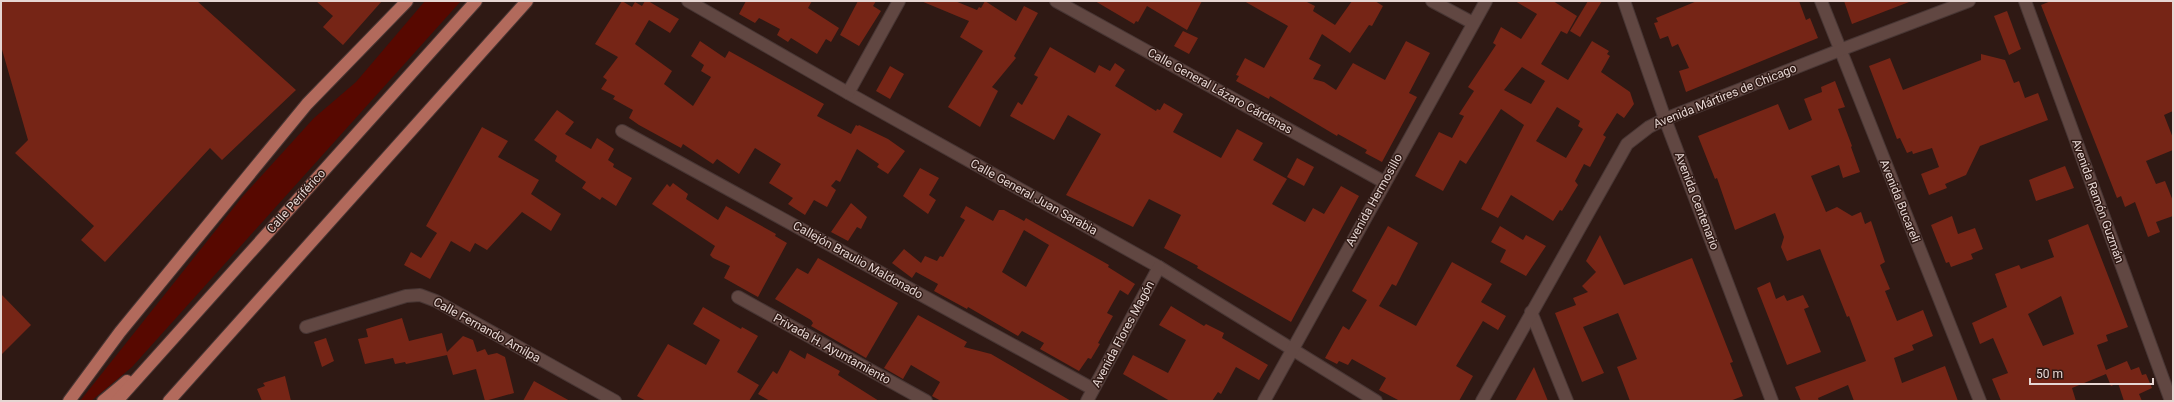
<svg xmlns="http://www.w3.org/2000/svg" width="2174" height="402" font-family="Roboto,sans-serif">
<style>
.green{fill:#570800}
.building{fill:#762516;fill-rule:evenodd}
.lines{fill:none;stroke-linecap:round;stroke-linejoin:round}
.minor-casing{stroke:#483634;stroke-width:14}
.tertiary-casing{stroke:#483634;stroke-width:14}
.trunk-casing{stroke:#483634;stroke-width:14}
.minor{stroke:#614742;stroke-width:12}
.tertiary{stroke:#614742;stroke-width:12}
.trunk{stroke:#b26a5c;stroke-width:12}
.labels{text-anchor:middle;stroke-width:3;stroke-linejoin:round;paint-order:stroke}
.street-label{font-size:12px;fill:#e6d6d3;stroke:#2f1914}
</style>
<rect width="100%" height="100%" fill="#2f1914"/>
<path class="green" d="M425 1H461L132 367 91 401H80L243 196 314 118 356 82Z"/>
<g class="building">
<path d="M1 1H197L296 90 222 160 210 148 105 262 81 240 94 226 15 153 28 140 1 46Z"/>
<path d="M316 1H382L343 45 323 27 333 16Z"/>
<path d="M622 1 632 7 635 2 642 6 645 1H648L679 19 670 33 649 20 635 44 672 71 664 84 693 106 711 77 701 71 704 65 691 56 700 41 725 58 729 51 824 104 817 116 851 134 856 125 858 126 859 125 888 139 905 151 888 174 877 167 879 164 857 149 840 182 836 180 831 186 836 190 827 207 814 200 805 215 788 204 793 198 769 183 781 164 755 148 739 174 717 159 713 164 683 144 681 148 639 125 629 118 633 110 613 99 615 96 601 89 607 80 603 77 618 57 595 44Z"/>
<path d="M746 1H812L808 8 839 28 831 42 826 39 817 54 791 38 788 42 777 35 780 29 759 18 755 23 739 14Z"/>
<path d="M858 1H876L873 6 881 11 859 46 840 35Z"/>
<path d="M921 1H955L977 10 979 7 981 8 985 1 1016 21 1024 6 1038 13 1014 56 1016 58 992 87 998 91 980 127 948 107 983 51 960 37 969 21Z"/>
<path d="M1095 1H1202L1187 30 1147 6 1138 22 1136 21 1134 24Z"/>
<path d="M1244 1H1305L1315 6 1313 11 1335 25 1352 1H1375L1383 6 1372 26 1369 25 1350 53 1322 34 1309 59 1321 65 1313 79 1324 82 1336 90 1353 63 1385 80 1406 41 1430 53 1409 93 1417 97 1382 162 1365 153 1367 150 1338 134 1337 136 1270 96 1269 99 1236 81 1239 76 1236 75 1245 58 1264 68 1288 26Z"/>
<path d="M1515 1H1553L1577 16 1567 34 1561 31 1541 64 1568 80 1592 41 1609 51 1607 54 1610 56 1601 72 1630 92 1634 104 1624 118 1617 113 1603 135 1606 137 1590 167 1584 164 1575 181 1578 185 1562 211 1560 210 1553 221 1511 195 1498 218 1481 209 1524 125 1501 109 1466 164 1460 160 1443 191 1415 176 1439 132 1452 138 1464 116 1459 114 1474 91 1468 87 1496 45 1493 43 1501 27 1521 39 1537 14ZM1522 67 1545 81 1531 104 1504 90ZM1557 107 1580 121 1578 126 1583 129 1566 158 1536 141Z"/>
<path d="M1588 1H1602L1580 37 1570 31Z"/>
<path d="M1697 1H1799L1806 20 1810 18 1818 38 1686 92 1679 71 1689 68 1678 44 1672 47 1668 36 1660 39 1654 23 1658 22 1656 18Z"/>
<path d="M1844 1H1909V2L1852 24Z"/>
<path d="M2051 1H2173V111L2164 115 2173 138V150L2146 161 2156 184 2165 181 2173 201V216L2156 222 2160 232 2148 237 2135 202 2125 207 2121 196 2117 198 2041 5Z"/>
<path d="M2007 11 2021 49 2009 55 1994 16Z"/>
<path d="M1183 31 1198 38 1189 54 1174 46Z"/>
<path d="M1050 47 1095 73 1099 65 1110 71 1115 63 1125 70 1115 86 1156 111 1157 109 1160 110 1164 103 1183 114 1173 132 1221 158 1237 129 1263 143 1253 160 1287 179 1272 204 1305 222 1313 208 1324 214 1341 186 1359 196 1291 322 1197 268 1198 266 1164 248 1181 215 1149 199 1133 227 1066 195 1101 134 1068 115 1054 140 1010 116 1018 102 1022 105 1038 77 1034 75Z"/>
<path d="M1981 54 2005 60 2014 83 2019 81 2025 98 2038 93 2048 120 1980 146 1966 175 1945 184 1947 188 1929 195 1921 174 1939 167 1932 148 1913 154 1912 151 1907 153 1900 138 1897 139 1869 66 1890 58 1903 90 1981 60Z"/>
<path d="M890 66 904 74 890 99 876 91Z"/>
<path d="M1835 81 1845 107 1838 109 1852 146 1851 147 1860 172 1843 178 1839 165 1811 176 1826 212 1837 207 1852 216 1861 212 1865 224 1871 221 1885 262 1880 265 1890 289 1885 291 1897 321 1923 310 1933 336 1912 345 1914 350 1894 358 1902 383 1945 366 1958 401H1854L1848 385 1818 398 1819 401H1801L1795 387 1866 361 1849 316 1847 317 1820 249 1787 261 1781 247 1784 237 1775 213 1735 230 1717 178 1715 179 1698 136 1778 104 1789 130 1812 120 1804 99 1822 92 1821 87Z"/>
<path d="M557 110 574 122 565 134 591 149 597 138 614 149 608 160 614 164 613 167 632 178 616 206 602 197 600 200 582 188 586 182 555 161 557 156 534 140Z"/>
<path d="M482 127 508 141 498 157 539 180 531 194 561 214 551 231 522 212 487 250 475 243 470 252 451 241 430 279 404 265 411 252 421 258 437 233 426 226Z"/>
<path d="M1297 158 1314 167 1304 186 1287 177Z"/>
<path d="M2065 166 2074 188 2036 201 2029 180Z"/>
<path d="M920 168 939 178 929 195 936 200 928 214 903 196Z"/>
<path d="M673 183 688 194 686 199 718 220 726 206 776 234 775 236 787 243 758 297 724 278 730 266 713 258 710 255 715 246 652 204 667 184 670 187Z"/>
<path d="M851 203 867 217 861 229 857 227 848 241 831 232Z"/>
<path d="M966 206 993 221 999 210H1004L1024 221 1026 218 1109 265 1108 267 1135 284 1128 295 1120 290 1107 313 1113 316 1098 343 1100 344 1091 359 1088 358 1079 371 1040 349 1044 343 1022 331 1018 336 968 307 967 309 934 291 938 284 916 272 912 278 892 263 904 249 921 263 925 256 937 261 940 256 943 257 965 220 960 217ZM1024 230 1049 245 1026 287 1002 272Z"/>
<path d="M1952 216 1958 234 1975 228 1983 249 1971 254 1973 259 1951 267 1949 262 1946 263 1931 225Z"/>
<path d="M2088 224 2128 327 2106 335 2108 341 2097 345 2106 370 2127 361 2131 370 2139 367 2142 375 2146 374 2152 388 2139 394 2142 401H2124L2118 383 2111 386 2106 374 2072 388 2076 401H2001L1992 379 2008 373 1993 338 1980 344 1972 323 2007 307 1995 274 2019 265 2021 269 2054 257 2048 240ZM2061 296 2074 334 2043 346 2028 314Z"/>
<path d="M1388 226 1418 243 1396 286 1392 284 1379 306 1416 326 1452 262 1492 284 1481 302 1506 316 1498 330 1483 321 1456 366 1473 376 1459 401H1400L1379 390 1386 378 1352 359 1348 365 1339 361 1337 364 1325 358 1343 326 1349 330 1367 300 1352 291Z"/>
<path d="M1500 226 1523 240 1526 235 1546 246 1526 276 1500 262 1506 250 1491 242Z"/>
<path d="M1600 235 1624 285 1692 258 1733 362 1730 363 1743 396 1730 401H1630L1617 367 1637 359 1618 313 1583 327 1604 373 1582 382 1555 313 1576 305 1573 298 1588 292 1582 286 1596 272 1586 261Z"/>
<path d="M818 258 898 303 866 358 811 326 813 323 811 320 775 299 797 268 808 274Z"/>
<path d="M1770 282 1776 299 1784 295 1787 301 1803 295 1809 307 1804 309 1821 352 1787 365 1757 288Z"/>
<path d="M1 294 31 325 1 355Z"/>
<path d="M1171 306 1204 326 1206 324 1224 333 1222 338 1268 365 1259 380 1236 367 1221 394 1218 392 1212 401H1170L1123 374 1133 355 1168 373 1186 340 1159 325Z"/>
<path d="M703 307 741 329 742 327 758 336 737 372 759 385 749 401H646L637 396 668 344 706 365 720 340 693 324Z"/>
<path d="M918 315 967 342 964 347 991 354 1071 401H941L932 396 940 382 911 365 903 379 884 368Z"/>
<path d="M402 318 409 341 442 333 447 352 463 336 473 340 477 352 485 349 488 355 497 353 505 357 514 393 485 401 476 369 453 375 447 355 406 364 405 362 395 364 393 358 365 364 358 339 368 337 366 329Z"/>
<path d="M326 338 334 361 322 367 314 342Z"/>
<path d="M790 350 805 359 807 353 840 371 838 375 879 401H770L758 394 773 371 777 374Z"/>
<path d="M1534 367 1548 401H1515Z"/>
<path d="M285 376 291 401H262L257 389 265 386 263 383Z"/>
<path d="M534 381 570 401H523Z"/>
</g>
<g class="lines">
<g class="minor-casing">
<g id="minor">
<path d="M688 1 848 93 1159 267 1376 401"/>
<path d="M1056 1 1384 182"/>
<path d="M1432 1 1473 23"/>
<path d="M1821 1 1980 401"/>
<path d="M2025 1 2171 401"/>
<path d="M848 93 899 1"/>
<path d="M622 131 1093 389"/>
<path d="M738 297 926 401"/>
<path d="M1531 312 1567 401"/>
<path d="M306 327 406 296 420 295 436 301 615 401"/>
<path d="M1087 401 1159 267"/>
</g>
</g>
<g class="tertiary-casing">
<g id="tertiary">
<path d="M1624 1 1665 119 1772 401"/>
<path d="M1264 401 1486 1"/>
<path d="M1482 401 1627 144 1649 127 1665 119 1840 50 1969 1"/>
</g>
</g>
<g class="trunk-casing">
<g id="trunk">
<path d="M69 401 120 332 307 104 407 1"/>
<path d="M103 401 127 381"/>
<path d="M117 401 476 1"/>
<path d="M169 401 527 1"/>
</g>
</g>
<use href="#minor" class="minor"/>
<use href="#tertiary" class="tertiary"/>
<use href="#trunk" class="trunk"/>
</g>
<g class="labels">
<g class="street-label">
<text transform="translate(1220 91) rotate(29)" y="4">Calle General Lázaro Cárdenas</text>
<text transform="translate(1725 96) rotate(-22)" y="4">Avenida Mártires de Chicago</text>
<text transform="translate(1034 197) rotate(29)" y="4">Calle General Juan Sarabia</text>
<text transform="translate(1374 200) rotate(-61)" y="4">Avenida Hermosillo</text>
<text transform="translate(296 201) rotate(-48)" y="4">Calle Periférico</text>
<text transform="translate(1697 201) rotate(69)" y="4">Avenida Centenario</text>
<text transform="translate(1900 201) rotate(68)" y="4">Avenida Bucareli</text>
<text transform="translate(2098 201) rotate(70)" y="4">Avenida Ramón Guzmán</text>
<text transform="translate(858 260) rotate(29)" y="4">Callejón Braulio Maldonado</text>
<text transform="translate(487 330) rotate(29)" y="4">Calle Fernando Amilpa</text>
<text transform="translate(1123 334) rotate(-62)" y="4">Avenida Flores Magón</text>
<text transform="translate(832 349) rotate(29)" y="4">Privada H. Ayuntamiento</text>
</g>
</g>
<rect width="2174" height="402" fill="none" stroke="#e6d6d3" stroke-width="4"/>
<path d="M2030 378v6h123v-6" fill="none" stroke="#e6d6d3" stroke-width="2"/>
<text x="2036" y="378" font-size="12" fill="#e6d6d3" stroke="#2f1914" stroke-width="3" paint-order="stroke">50 m</text>
</svg>
